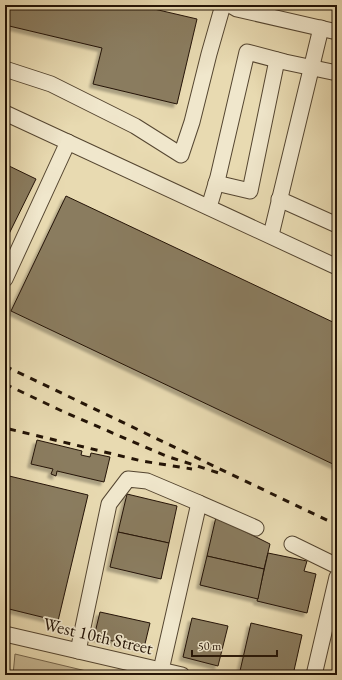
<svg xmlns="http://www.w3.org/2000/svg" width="342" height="680" font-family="'EB Garamond',serif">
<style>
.grass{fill:#c7b894;stroke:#76664d}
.building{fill:#8a7b5f;stroke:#241406;filter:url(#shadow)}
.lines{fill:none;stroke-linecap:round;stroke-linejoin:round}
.minor-casing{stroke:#554631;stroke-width:17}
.minor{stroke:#f0e7cc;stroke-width:15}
.rail{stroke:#241406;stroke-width:3;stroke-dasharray:7 7;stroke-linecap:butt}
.labels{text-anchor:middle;stroke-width:3.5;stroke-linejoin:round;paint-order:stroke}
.street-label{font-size:18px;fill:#241406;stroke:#f0e7cc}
</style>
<defs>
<filter id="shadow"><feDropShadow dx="-3.5" dy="3.5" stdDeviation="1" flood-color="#0004"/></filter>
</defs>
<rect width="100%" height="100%" fill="#e8dab1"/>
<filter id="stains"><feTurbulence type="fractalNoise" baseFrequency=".005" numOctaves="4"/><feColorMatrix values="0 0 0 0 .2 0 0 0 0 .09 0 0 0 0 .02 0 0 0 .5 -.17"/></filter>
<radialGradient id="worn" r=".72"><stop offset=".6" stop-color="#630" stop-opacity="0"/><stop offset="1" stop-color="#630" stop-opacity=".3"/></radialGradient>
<path class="grass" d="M15 654 103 675H13Z"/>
<g class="building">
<path d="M5 5H137L197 19 177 104 93 84 102 48 5 25Z"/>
<path d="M5 164 36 179 5 242Z"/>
<path d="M66 196 337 324V466L11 311Z"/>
<path d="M37 440 82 451 81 455 90 457 91 453 110 457 104 482 57 471 56 476 51 474 53 469 31 464Z"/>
<path d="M5 475 88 495 58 621 5 608Z"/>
<path d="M127 494 177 506 169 543 118 532Z"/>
<path d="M216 517 270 544 264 569 207 556Z"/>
<path d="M118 532 169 543 161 579 110 567Z"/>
<path d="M268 553 307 561 304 571 316 574 307 613 257 601Z"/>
<path d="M207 556 264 569 258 599 200 585Z"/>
<path d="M100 612 150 623 144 648 94 637Z"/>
<path d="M192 618 228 626 218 666 183 657Z"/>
<path d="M251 623 302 635 293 675H259L240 671Z"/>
</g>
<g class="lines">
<g class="minor-casing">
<g id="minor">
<path d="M230 5 237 9 337 32"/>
<path d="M5 69 51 84 135 126 181 155 192 122 209 54 223 5"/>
<path d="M5 113 337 267"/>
<path d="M216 183 250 191 277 60"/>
<path d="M279 199 337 225"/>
<path d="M209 207 218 177 247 52 285 62 337 73"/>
<path d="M271 235 321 28"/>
<path d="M5 279 68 142"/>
<path d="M292 544 337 566"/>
<path d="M5 634 182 675"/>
<path d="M78 651 109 504 128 479 147 481 199 503"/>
<path d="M161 670 199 503 256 528"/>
<path d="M314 675 337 577"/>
</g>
</g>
<use href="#minor" class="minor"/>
<g class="rail">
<path d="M5 366 337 525"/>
<path d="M5 384 64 412 166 456 222 474"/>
<path d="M9 429 142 461 192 469"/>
</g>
</g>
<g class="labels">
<g class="street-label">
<text transform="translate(98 636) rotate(13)" y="6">West 10th Street</text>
</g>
</g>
<rect width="342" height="680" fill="none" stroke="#e8dab1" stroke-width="20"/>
<rect x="6" y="6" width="330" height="668" fill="none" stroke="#241406" stroke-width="2"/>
<rect x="10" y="10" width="322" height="660" fill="none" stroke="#241406"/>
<path d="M192 650v6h85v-6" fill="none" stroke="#241406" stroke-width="2"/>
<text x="198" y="650" font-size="12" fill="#241406" stroke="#f0e7cc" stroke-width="3" paint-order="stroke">50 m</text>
<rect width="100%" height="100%" filter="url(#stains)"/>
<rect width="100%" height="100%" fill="url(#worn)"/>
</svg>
